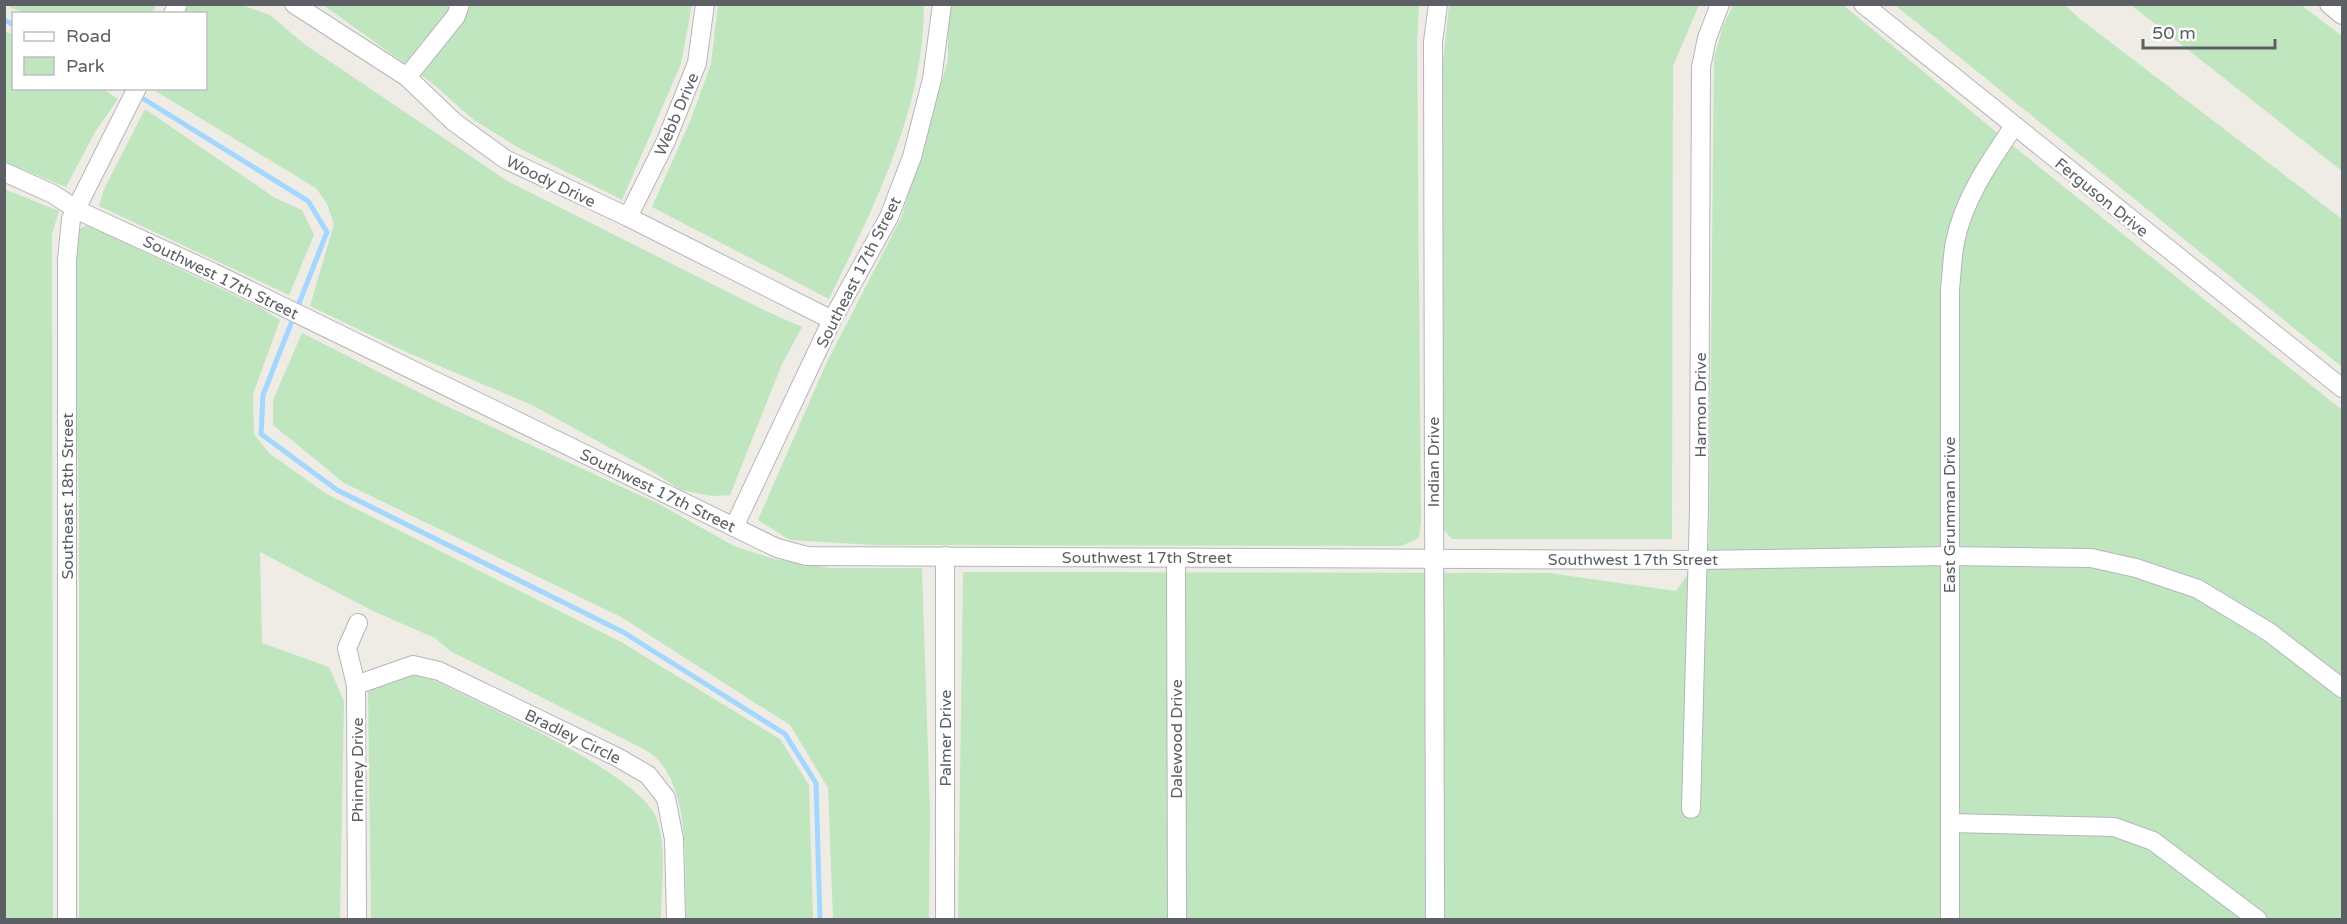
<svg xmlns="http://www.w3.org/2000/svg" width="2347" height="924" font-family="'Varela Round',sans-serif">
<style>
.green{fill:#c0e6c0}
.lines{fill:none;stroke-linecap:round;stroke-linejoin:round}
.stream{stroke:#a3d7ff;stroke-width:5}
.street-casing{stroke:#b4b6bb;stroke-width:20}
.street{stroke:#fff;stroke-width:18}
.labels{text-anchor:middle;stroke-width:5;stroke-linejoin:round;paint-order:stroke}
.street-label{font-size:16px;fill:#5c6064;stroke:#fff}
</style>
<rect width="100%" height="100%" fill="#eeece4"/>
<g class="green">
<path d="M5 5H156L152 14 24 13Z"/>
<path d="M188 5H242L270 15 304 44 509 182 766 311 802 327 782 364 730 495 712 496 681 490 650 470 532 405 404 351 310 306 334 224 327 204 316 188 152 89 206 88V14L185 13Z"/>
<path d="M323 5H692L681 64 622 200 519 148 474 120 432 83Z"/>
<path d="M718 5H924C924 110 874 206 829 299L652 207 691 119 711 64Z"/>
<path d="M948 5H1419L1417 43 1421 521 1419 538 1401 546 872 545 790 540 758 520 826 364 901 218 948 60Z"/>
<path d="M1449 5H1699L1673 66 1672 539H1452L1442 528 1443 62Z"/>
<path d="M1733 5H1843L2018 150 2342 410V919L958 920 963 572 1549 573 1676 591 1709 544 1714 58 1723 26Z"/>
<path d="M1895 5H2065L2080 19 2342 219V367Z"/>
<path d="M2131 5H2301L2342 36V171Z"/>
<path d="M4 31 13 35 14 88 103 89 118 99 95 132 66 187 5 162Z"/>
<path d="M145 109 275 198 302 210 314 235 289 295 99 206 104 189Z"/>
<path d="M4 189 59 211 52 234 53 919H5Z"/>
<path d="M87 225 259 307 280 320 253 394 254 434 269 453 325 493 621 642 780 739 809 785 813 919H686C684 873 692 793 656 758 649 751 637 746 628 741L450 651 435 638 373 611 260 552 262 643 329 667 344 701 340 919H79V514L73 264 78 230Z"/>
<path d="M302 333 442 404 657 503 734 546 774 559 830 568H922L930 812 929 919H833L828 788 790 725 621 617 344 483 273 425V400Z"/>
<path d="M408 676H424L440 683C488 708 633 771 655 815 668 842 661 890 661 919H371L368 692 395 678Z"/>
</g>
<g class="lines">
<g class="stream">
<path d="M4 20 14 25"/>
<path d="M126 88 308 201 327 232 263 395 261 434 337 490 623 632 785 734 816 783 820 920"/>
</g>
<g class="street-casing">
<g id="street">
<path d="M294 4 407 77 454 122 505 159 628 217 832 320"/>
<path d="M1863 4 2342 388"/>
<path d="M2329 4 2342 15"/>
<path d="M173 14 178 4"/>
<path d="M407 77 456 16 460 4"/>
<path d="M4 172 53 194 77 210 212 272 777 548 807 556 1697 560 1948 556 2091 558 2136 568 2198 589 2269 632 2342 688"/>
<path d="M628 217 666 141 697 63 705 4"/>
<path d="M734 527 832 320 889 217 912 157 932 79 942 4"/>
<path d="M945 556V920"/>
<path d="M1176 558 1177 920"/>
<path d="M356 685 413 665 439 671 617 757 648 775 666 798 674 839 676 920"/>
<path d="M1691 809 1699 509 1701 67 1707 38 1720 4"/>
<path d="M1950 823 2114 827 2153 841 2258 920"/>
<path d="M67 920V260L71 219 137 88"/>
<path d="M357 920 356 685 347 648 358 623"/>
<path d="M1435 920 1433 42 1438 4"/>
<path d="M1950 920V289C1952 273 1952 257 1955 242 1964 198 1989 163 2014 126"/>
</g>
</g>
<use href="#street" class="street"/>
</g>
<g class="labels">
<g class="street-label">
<text transform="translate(676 114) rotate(-67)" y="6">Webb Drive</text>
<text transform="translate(551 181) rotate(26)" y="6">Woody Drive</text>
<text transform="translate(2102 197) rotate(39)" y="6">Ferguson Drive</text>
<text transform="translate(858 272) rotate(-63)" y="6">Southeast 17th Street</text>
<text transform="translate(221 277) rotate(26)" y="6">Southwest 17th Street</text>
<text transform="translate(1700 405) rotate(-90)" y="6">Harmon Drive</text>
<text transform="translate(1433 462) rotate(-90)" y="6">Indian Drive</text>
<text transform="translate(658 490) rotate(26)" y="6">Southwest 17th Street</text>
<text transform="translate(67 496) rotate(-90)" y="6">Southeast 18th Street</text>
<text transform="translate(1949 515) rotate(-90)" y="6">East Grumman Drive</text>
<text x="1147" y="563">Southwest 17th Street</text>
<text x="1633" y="565">Southwest 17th Street</text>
<text transform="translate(573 736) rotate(26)" y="6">Bradley Circle</text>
<text transform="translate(945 738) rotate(-90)" y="6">Palmer Drive</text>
<text transform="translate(1176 739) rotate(-90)" y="6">Dalewood Drive</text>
<text transform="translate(357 770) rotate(-90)" y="6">Phinney Drive</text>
</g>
</g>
<rect width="2347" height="924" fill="none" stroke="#5c6064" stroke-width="12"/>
<rect x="12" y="12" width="195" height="78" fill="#ffffff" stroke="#bebfc1" stroke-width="1.5"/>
<rect x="24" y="32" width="30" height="9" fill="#ffffff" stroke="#bebfc1" stroke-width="1.5"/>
<text x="66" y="42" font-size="18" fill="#5c6064">Road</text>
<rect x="24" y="57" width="30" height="18" fill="#c0e6c0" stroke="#bebfc1" stroke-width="1.5"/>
<text x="66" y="72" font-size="18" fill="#5c6064">Park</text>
<path d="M2143 39v9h132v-9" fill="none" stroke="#5c6064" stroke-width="3"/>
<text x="2152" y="39" font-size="18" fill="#5c6064" stroke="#ffffff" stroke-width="4.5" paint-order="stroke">50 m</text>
</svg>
